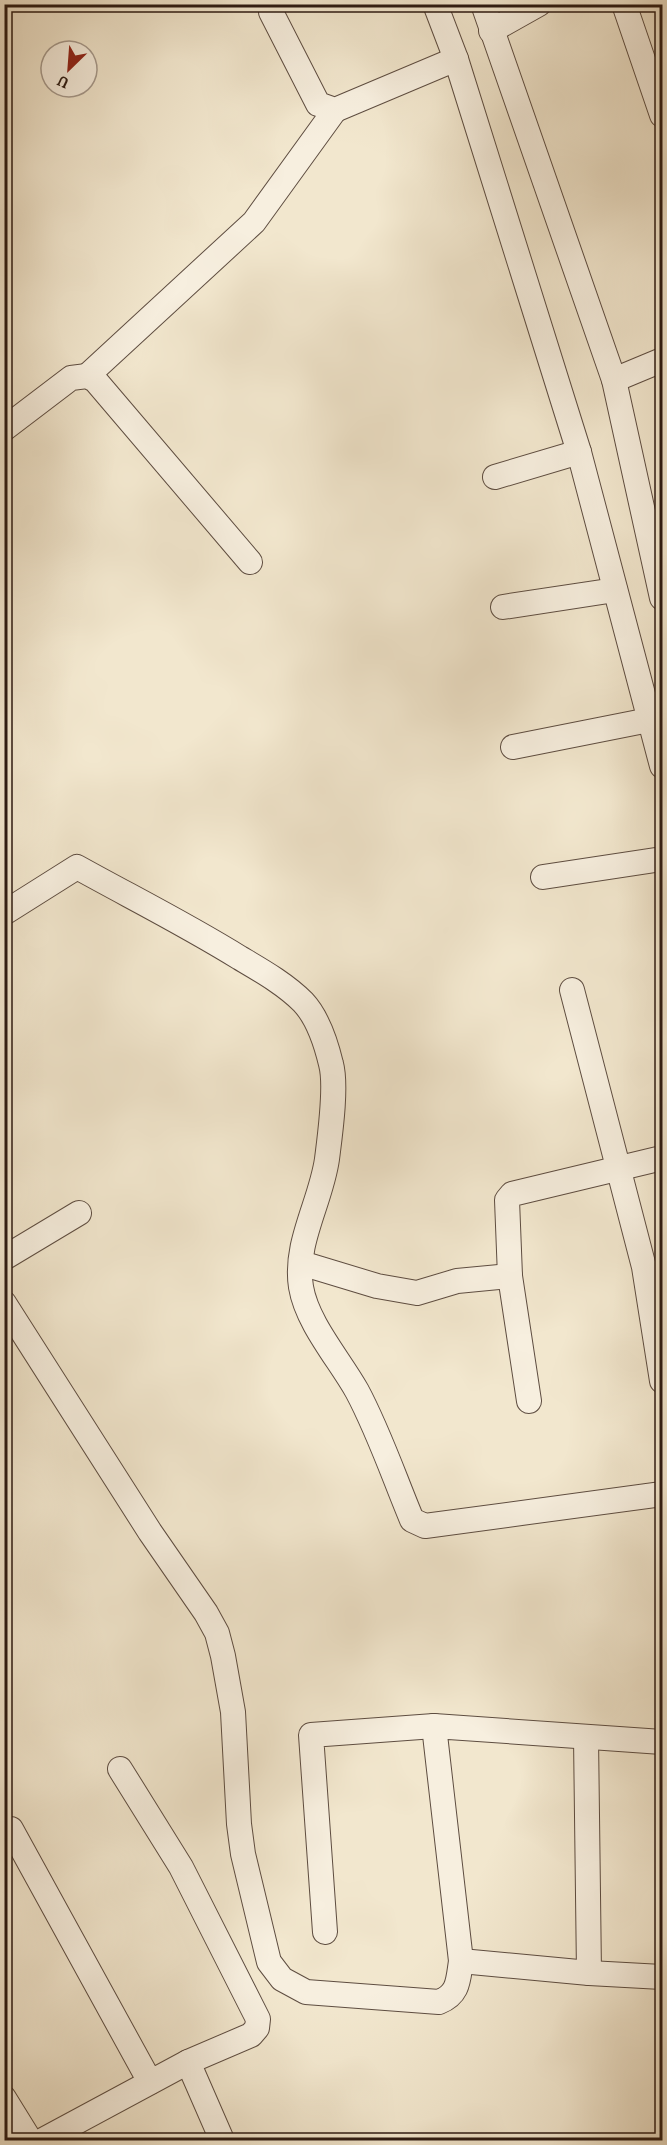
<svg xmlns="http://www.w3.org/2000/svg" width="667" height="2145" font-family="Alegreya,serif">
<style>
.lines{fill:none;stroke-linecap:round;stroke-linejoin:round}
.minor-casing{stroke:#5e4d41;stroke-width:26}
.minor{stroke:#f7efdf;stroke-width:24}
</style>
<rect width="100%" height="100%" fill="#f2e7ce"/>
<filter id="stains"><feTurbulence type="fractalNoise" baseFrequency=".00333" numOctaves="4"/><feColorMatrix values="0 0 0 0 .2 0 0 0 0 .09 0 0 0 0 .02 0 0 0 .5 -.17"/></filter>
<radialGradient id="worn" r=".72"><stop offset=".6" stop-color="#630" stop-opacity="0"/><stop offset="1" stop-color="#630" stop-opacity=".3"/></radialGradient>
<g class="lines">
<g class="minor-casing">
<g id="minor">
<path d="M274 4 271 12 318 104 335 110 456 59"/>
<path d="M435 4 456 59 579 452 662 766"/>
<path d="M483 4 614 380 662 598"/>
<path d="M624 4 662 115"/>
<path d="M491 31 539 4"/>
<path d="M87 376 254 222 335 110"/>
<path d="M614 380 662 360"/>
<path d="M4 429 71 378 87 376 95 380 250 562"/>
<path d="M495 477 579 452"/>
<path d="M503 607 615 590"/>
<path d="M513 747 649 720"/>
<path d="M543 877 662 859"/>
<path d="M4 913 77 867C131 897 187 925 240 958 262 971 285 984 303 1002 318 1018 326 1043 331 1064 337 1086 330 1135 327 1159 321 1202 294 1243 301 1287 307 1323 339 1359 357 1391 379 1432 394 1477 412 1520L425 1526 662 1494"/>
<path d="M572 990 644 1267 662 1381"/>
<path d="M4 1258 79 1213"/>
<path d="M301 1263 377 1286 417 1293 457 1281 510 1276"/>
<path d="M4 1303 150 1532 206 1613 217 1633 223 1656 233 1712 239 1824 243 1854 269 1962 282 1979 306 1992 439 2002C459 1994 458 1980 461 1961L434 1726 662 1742"/>
<path d="M529 1401 510 1276 507 1200 512 1194 662 1158"/>
<path d="M586 1737 589 1973"/>
<path d="M120 1769 181 1867 258 2019 257 2028 251 2035 188 2062"/>
<path d="M11 1829 150 2082"/>
<path d="M325 1932 311 1735 434 1726"/>
<path d="M461 1961 589 1973 662 1977"/>
<path d="M4 2098 30 2140"/>
<path d="M43 2140 188 2062 222 2140"/>
</g>
</g>
<use href="#minor" class="minor"/>
</g>
<rect width="667" height="2145" fill="none" stroke="#f2e7ce" stroke-width="24"/>
<rect x="6" y="6" width="655" height="2133" fill="none" stroke="#2c1a12" stroke-width="3"/>
<rect x="12" y="12" width="643" height="2121" fill="none" stroke="#2c1a12" stroke-width="1.5"/>
<g transform="translate(69 69) rotate(205)"><circle r="28" fill="#f7efdf" stroke="#a69a8d" stroke-width="1.5"/>
<path d="M0-4.5L10 22L0 15L-10 22Z" fill="#8f2418"/>
<text y="-9" font-size="16" font-weight="bold" text-anchor="middle" fill="#2c1a12">U</text>
</g>
<rect width="100%" height="100%" filter="url(#stains)"/>
<rect width="100%" height="100%" fill="url(#worn)"/>
</svg>
